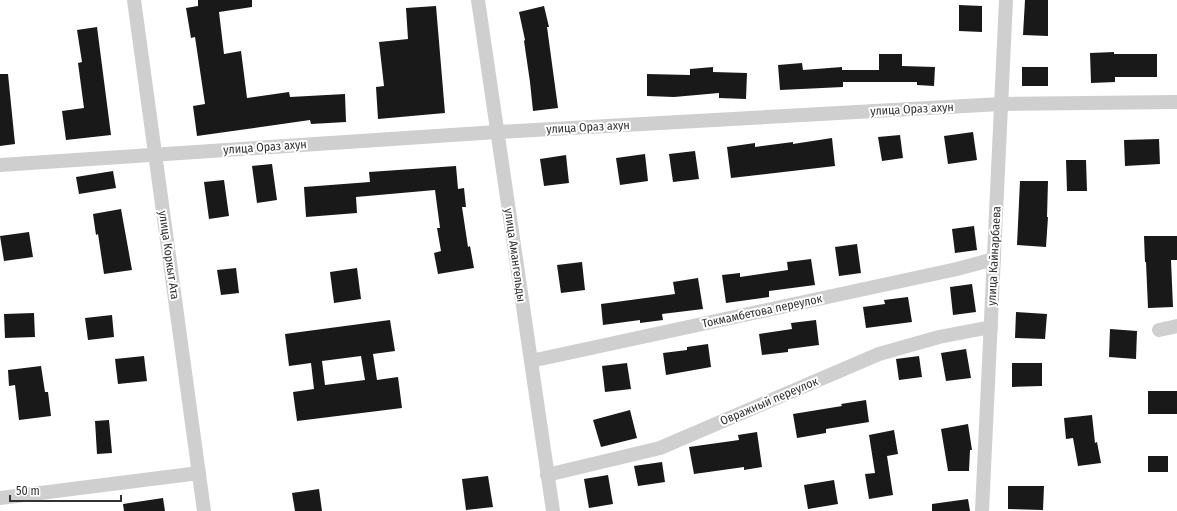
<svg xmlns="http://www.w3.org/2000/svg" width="1177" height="511" font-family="'Fira Sans Condensed',sans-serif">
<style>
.building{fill:#191919;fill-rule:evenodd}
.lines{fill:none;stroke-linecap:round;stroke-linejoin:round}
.minor{stroke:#cfcfcf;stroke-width:14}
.labels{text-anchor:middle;stroke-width:4;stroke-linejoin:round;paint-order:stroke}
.street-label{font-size:12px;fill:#323232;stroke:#fff}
</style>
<rect width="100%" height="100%" fill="#fff"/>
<g class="building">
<path d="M198 0H252V7L219 12 224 54 241 51 247 98 289 92 290 97 345 94 346 122 311 124 310 120 197 136 193 106 205 104 195 37 191 38 186 8 198 6Z"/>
<path d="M1025 0H1048V36L1023 35Z"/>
<path d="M959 5 982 6V32L959 31Z"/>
<path d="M436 6 445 113 378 119 376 87 384 86 379 42 408 39 406 8Z"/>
<path d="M544 6 549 27H547L558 108 533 111 530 82 524 41 525 40 519 12Z"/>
<path d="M97 27 111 135 66 140 62 111 84 108 78 63 82 62 77 30Z"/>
<path d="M1114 52V54H1157V77H1115V82L1091 83 1090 53Z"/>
<path d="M879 54H902V66L935 67 934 86 917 85V82H843V87L780 90 778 65 802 63 803 70 842 67V70H879Z"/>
<path d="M713 67V72L747 73 746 99 719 98V93L674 97 647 96V74L690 75V69Z"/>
<rect x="1022" y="67" width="26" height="19"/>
<path d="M0 74H8L15 144 0 146Z"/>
<path d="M973 132 977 160 948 164 944 136Z"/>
<path d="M900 135 903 158 882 161 878 137Z"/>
<path d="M832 138 835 166 731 178 727 147 755 143V147L793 142V144Z"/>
<path d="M1159 139 1160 164 1125 166 1124 140Z"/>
<path d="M695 151 699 179 673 182 669 154Z"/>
<path d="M645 154 648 181 620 185 616 158Z"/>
<path d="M566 155 569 183 544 186 540 159Z"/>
<path d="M1066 160H1086L1087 191H1067Z"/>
<path d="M272 164 277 200 257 203 252 166Z"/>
<path d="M456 166 458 189 464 188 466 207H462L468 247 470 246 474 268 438 274 434 253 441 251 437 228H440L435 190 356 197 357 213 306 217 304 187 370 182 369 172Z"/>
<path d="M113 171 116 188 79 194 76 177Z"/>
<path d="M224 180 229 216 209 219 204 182Z"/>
<path d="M1020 181H1048L1047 217H1048L1046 247 1017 245Z"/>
<path d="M121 209 132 270 104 274 98 234 96 235 93 214Z"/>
<path d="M974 226 977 250 955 253 952 229Z"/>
<path d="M29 232 33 257 4 261 0 236Z"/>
<path d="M1144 236H1177V260H1171L1173 307 1148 308 1146 262H1145Z"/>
<path d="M857 244 861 273 839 276 835 247Z"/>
<path d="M811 259 815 285 769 291V297L726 303 722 275 740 273V277L788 270 787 262Z"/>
<path d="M582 262 585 290 561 293 557 265Z"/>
<path d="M236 268 239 293 221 295 217 270Z"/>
<path d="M357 268 361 299 334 303 330 272Z"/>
<path d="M698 278 703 309 662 314 663 320 640 323V320L603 325 601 304 675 294 673 282Z"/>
<path d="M972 284 976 312 953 315 950 287Z"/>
<path d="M908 297 912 322 866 328 863 307 885 304 884 300Z"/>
<path d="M1016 312 1047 314 1045 339 1015 338Z"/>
<path d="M34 313 35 337 5 338 4 314Z"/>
<path d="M112 315 114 337 88 340 85 318Z"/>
<path d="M390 320 395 351 373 354 377 380 398 377 402 408 297 421 293 392 314 389 311 363 289 366 285 334ZM361 356 365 380 325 385 322 361Z"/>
<path d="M816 320 819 345 788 349V352L762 355 759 334 792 329 791 323Z"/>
<path d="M1110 329 1137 331 1136 359 1109 357Z"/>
<path d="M708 344 711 367 666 375 663 353 687 350V347Z"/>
<path d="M966 349 971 378 946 381 941 353Z"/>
<path d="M144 356 147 381 118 384 115 359Z"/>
<path d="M919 356 922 377 899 380 896 359Z"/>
<path d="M627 363 631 389 605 392 602 366Z"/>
<path d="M1012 363H1042V386L1012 387Z"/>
<path d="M41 366 45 392H48L51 416 19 420 15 385 9 386 8 370Z"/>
<rect x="1148" y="391" width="29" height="23"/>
<path d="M866 400 869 422 826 429V433L797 438 793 414 842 406 841 404Z"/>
<path d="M630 410 637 438 601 447 593 420Z"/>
<path d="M1092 415 1095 443 1097 442 1101 463 1078 466 1073 438 1066 439 1064 418Z"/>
<path d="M109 420 112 453 97 454 95 421Z"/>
<path d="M968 424 972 450H970L969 471H948L941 429Z"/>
<path d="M894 430 898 454 887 456 893 495 869 499 865 474 875 473 869 435Z"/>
<path d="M757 432 762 467 744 470V467L694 474 689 447 739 440 738 435Z"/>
<rect x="1148" y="456" width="20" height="16"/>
<path d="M662 462 665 482 638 486 634 466Z"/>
<path d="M608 475 613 504 589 508 584 479Z"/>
<path d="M488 476 493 507 466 510 462 479Z"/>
<path d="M834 480 838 504 808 509 804 485Z"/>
<path d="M1008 486H1044L1043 510 1008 509Z"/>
<path d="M319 489 322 511H295L292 493Z"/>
<path d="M163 498 165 511H124L123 504Z"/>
<path d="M968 499 970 511H932V504Z"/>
</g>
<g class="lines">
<g class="minor">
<path d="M134 0 204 511"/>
<path d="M478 0 553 511"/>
<path d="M0 165 497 132 1001 104 1177 102"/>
<path d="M1159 330 1177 326"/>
<path d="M531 361 957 269 994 259"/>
<path d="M547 475 660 448 879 354 939 337 991 327"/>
<path d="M0 498 199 473"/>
<path d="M982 511 1006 0"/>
</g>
</g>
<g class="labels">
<g class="street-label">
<text transform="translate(912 109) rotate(-3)" y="4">улица Ораз ахун</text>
<text transform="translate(588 127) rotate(-3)" y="4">улица Ораз ахун</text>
<text transform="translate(265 147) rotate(-4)" y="4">улица Ораз ахун</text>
<text transform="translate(169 255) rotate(82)" y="4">улица Коркыт Ата</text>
<text transform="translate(515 255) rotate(82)" y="4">улица Амангельды</text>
<text transform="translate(994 256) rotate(-87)" y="4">улица Кайнарбаева</text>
<text transform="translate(762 311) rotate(-12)" y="4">Токмамбетова переулок</text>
<text transform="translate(769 401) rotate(-23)" y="4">Овражный переулок</text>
</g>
</g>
<path d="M10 495v6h111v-6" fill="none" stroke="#323232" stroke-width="2"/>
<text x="16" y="495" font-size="12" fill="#323232" stroke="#ffffff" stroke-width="3" paint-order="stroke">50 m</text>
</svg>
